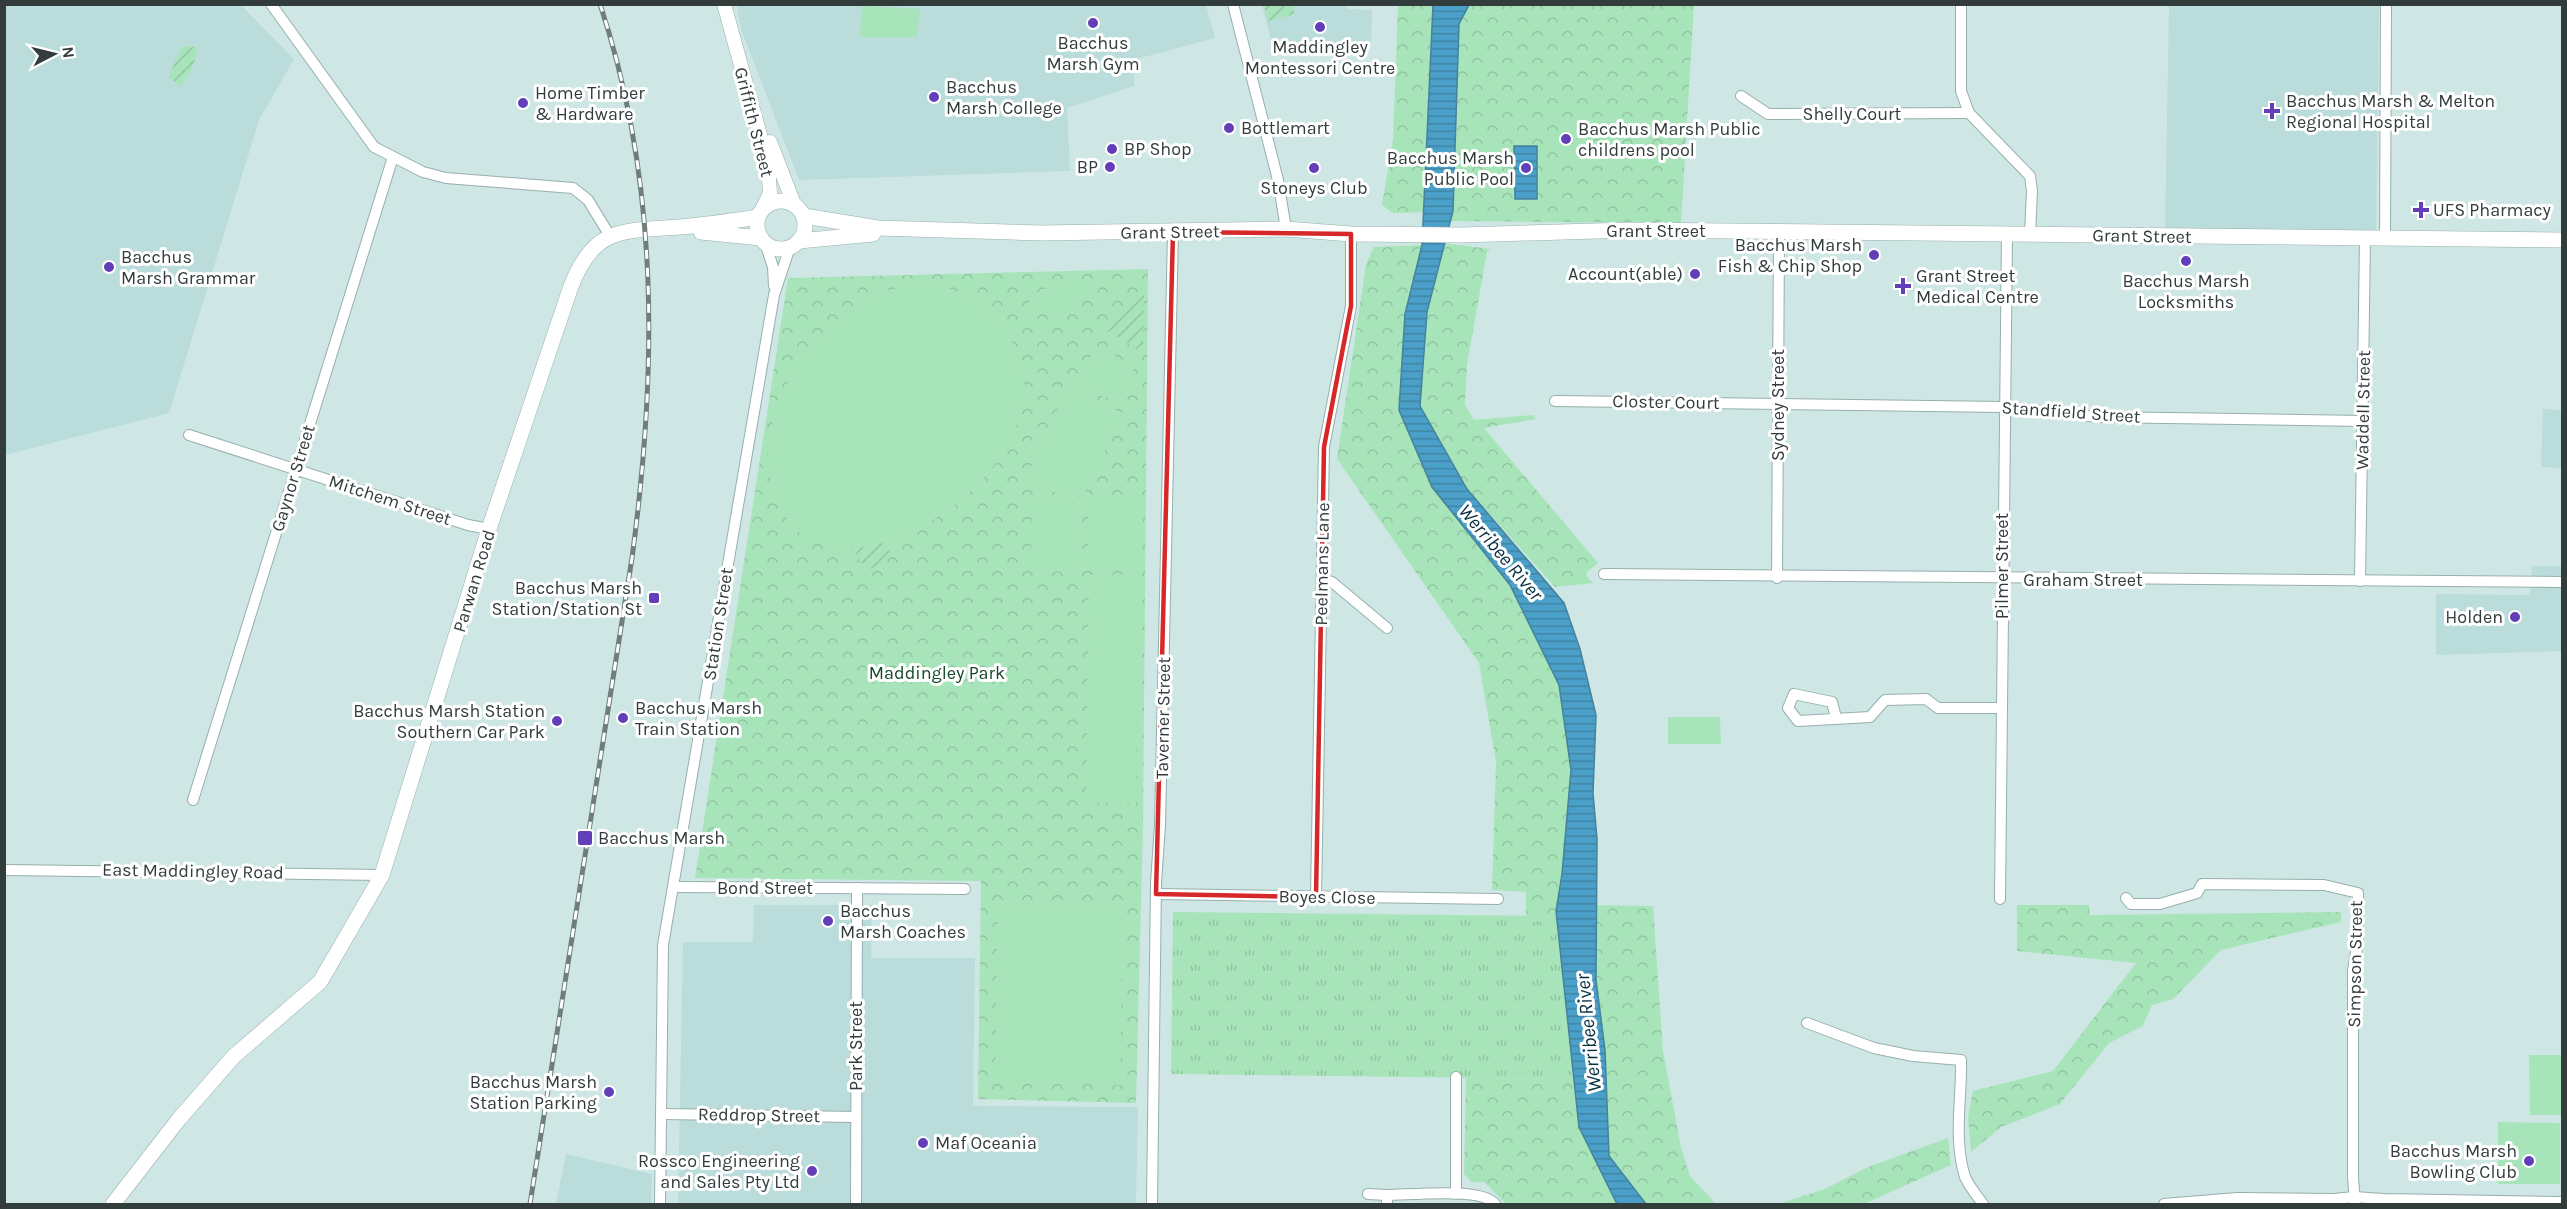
<svg xmlns="http://www.w3.org/2000/svg" width="2567" height="1209" font-family="Karla,sans-serif">
<style>
.built{fill:#badcdb}
.grass{fill:url(#grass-tufts)}
.park{fill:url(#park-crowns)}
.garden{fill:url(#garden-furrows)}
.pitch{fill:#a8e4b9}
.water{fill:url(#water-rules);stroke:#44829e;stroke-width:1.5}
.lines{fill:none;stroke-linecap:round;stroke-linejoin:round}
.minor-casing{stroke:#97afad;stroke-width:12}
.tertiary-casing{stroke:#97afad;stroke-width:15}
.secondary-casing{stroke:#97afad;stroke-width:16}
.minor{stroke:#fff;stroke-width:10}
.tertiary{stroke:#fff;stroke-width:14}
.secondary{stroke:#fff;stroke-width:15}
.rail-casing{stroke:#6e7e7d;stroke-width:5}
.rail{stroke:#fff;stroke-width:3;stroke-dasharray:9;stroke-linecap:butt}
.marked{fill:none;stroke:#d62828;stroke-width:4.5;stroke-linejoin:round}
.poi-dot{fill:#623fb8;stroke:#fff;stroke-width:2}
.labels{text-anchor:middle;stroke-width:6;stroke-linejoin:round;paint-order:stroke}
.poi-label{font-size:18px;fill:#323c3b;stroke:#fff;text-anchor:start}
.street-label{font-size:18px;fill:#323c3b;stroke:#fff}
.park-label{font-size:18px;fill:#134929;stroke:#fff}
.water-label{font-size:20px;font-style:italic;fill:#072f40;stroke:#fff}
</style>
<defs>
<pattern id="grass-tufts" width="24" height="20" patternUnits="userSpaceOnUse" patternTransform="scale(1.5)"><rect width="24" height="20" fill="#a8e4b9"/><path d="M3 7l-1-3M5 7V3M7 7l1-3M15 17l-1-3M17 17v-4M19 17l1-3" fill="none" stroke="#91c4a0"/></pattern>
<pattern id="park-crowns" width="20" height="18" patternUnits="userSpaceOnUse" patternTransform="scale(1.5)"><rect width="20" height="18" fill="#a8e4b9"/><path d="M2 6a3 3 0 1 1 6 0M12 15a3 3 0 1 1 6 0" fill="none" stroke="#91c4a0"/></pattern>
<pattern id="garden-furrows" width="10" height="10" patternUnits="userSpaceOnUse" patternTransform="scale(1.5)"><rect width="10" height="10" fill="#a8e4b9"/><path d="M-1 1l2-2M0 10L10 0M9 11l2-2" fill="none" stroke="#91c4a0"/></pattern>
<pattern id="water-rules" width="6" height="5" patternUnits="userSpaceOnUse" patternTransform="scale(1.5)"><rect width="6" height="5" fill="#4ba0c9"/><path d="M0 2.5h6" fill="none" stroke="#3f84a4"/></pattern>
</defs>
<rect width="100%" height="100%" fill="#cee7e5"/>
<g class="built">
<path d="M1346 4 1347 9 1372 10 1371 45 1272 44 1262 5Z"/>
<path d="M5 5H241L294 59 259 120 169 413 5 455Z"/>
<path d="M737 5H1206L1215 38 1133 60 1134 86 1067 108 1070 171 799 180 741 29Z"/>
<path d="M2169 5H2379L2376 233 2165 230Z"/>
<path d="M2543 409 2562 410V468L2541 467Z"/>
<path d="M2532 566H2562V651L2436 655V594L2530 595Z"/>
<path d="M754 905H872L871 958H975L973 1106 1138 1107 1136 1204H678L683 942H753Z"/>
<path d="M566 1154 652 1174 651 1204H556Z"/>
</g>
<path class="grass" d="M1173 912 1557 916 1574 1079 1171 1074Z"/>
<g class="park">
<path d="M1398 5H1433L1424 212 1393 213 1382 205 1393 140Z"/>
<path d="M1469 5H1694L1681 223 1450 221 1459 24Z"/>
<path d="M1443 243 1490 249 1487 252 1467 365 1465 405 1474 420 1533 415 1536 419 1484 428 1598 563 1587 572V577L1593 583 1555 587 1467 489 1420 406 1427 312Z"/>
<path d="M1422 245 1405 314 1432 487 1510 585 1559 685 1571 770 1562 874 1554 926 1526 921V892L1492 890 1496 762 1479 663 1337 459 1366 264 1374 247Z"/>
<path d="M1148 269 1143 824 1136 1103 978 1099 981 881 695 878 788 278Z"/>
<path d="M1587 905 1653 906 1663 1051 1681 1148 1690 1176 1716 1204H1646L1609 1156Z"/>
<path d="M2017 905H2089L2090 915 2341 912V922L2221 950 2173 999 2152 1005 2143 1026 2109 1043 2060 1104 2001 1127 1971 1152 1968 1117 1973 1091 2053 1071 2136 963 2017 951Z"/>
<path d="M1466 1078 1574 1079 1579 1127 1617 1204H1506L1484 1182H1472L1464 1174Z"/>
<path d="M1948 1138 1951 1165 1864 1204H1778L1825 1189 1868 1167Z"/>
</g>
<g class="garden">
<path d="M1264 5H1292L1295 14 1268 21Z"/>
<path d="M182 46 197 47 194 64 181 87 169 77Z"/>
<path d="M1137 292 1144 295 1143 353 1105 329Z"/>
<path d="M884 540 892 556 867 571 856 553 858 543Z"/>
</g>
<g class="pitch">
<path d="M862 6 920 9 917 37H860Z"/>
<path d="M1057 279 1061 283 1068 279 1071 284 1041 308 1037 304 1032 308 1028 303Z"/>
<path d="M1076 282 1083 292 1053 316 1046 307Z"/>
<path d="M934 284C963 290 986 305 1004 329 1093 445 863 610 792 525 727 449 807 317 889 290 903 286 919 285 934 284Z"/>
<path d="M1100 349 1135 366 1132 373 1138 376 1126 400 1120 397 1117 403 1082 387 1086 380 1081 378 1092 354 1097 356Z"/>
<path d="M1068 387 1123 413 1080 504 1081 571 1031 572 1032 502 1079 504 1026 478Z"/>
<rect x="1088" y="502" width="55" height="65"/>
<path d="M1089 575H1139L1136 804 1086 803Z"/>
<path d="M1668 717H1720L1721 744H1668Z"/>
<path d="M998 905 1123 907 1120 1085 995 1082Z"/>
<path d="M2529 1055H2562V1115H2530Z"/>
<path d="M2498 1122 2560 1123V1184H2498Z"/>
</g>
<g class="water">
<path d="M1433 5H1469L1459 24 1453 211 1427 312 1420 406 1467 489 1564 603 1580 649 1596 715 1593 793 1597 839 1596 980 1605 1050 1609 1156 1646 1204H1617L1579 1127 1556 911 1562 874 1571 770 1559 685 1510 585 1432 487 1399 410 1405 314 1422 245Z"/>
<path d="M1514 146H1537V199H1515Z"/>
</g>
<g class="lines">
<g class="minor-casing">
<g id="minor">
<path d="M271 4 374 147 423 172 446 178 573 188 588 200 610 236"/>
<path d="M1233 4 1278 180 1286 229"/>
<path d="M1961 4V91L1969 113 2030 176 2032 191 2030 234"/>
<path d="M1741 96 1768 114 1969 113"/>
<path d="M2385 239 2386 4"/>
<path d="M765 243 773 267 774 286"/>
<path d="M1555 401 2004 407 2098 417 2364 421"/>
<path d="M189 435 468 525 489 529"/>
<path d="M1604 574 2562 582"/>
<path d="M1777 578 1779 231"/>
<path d="M1322 579 1332 582 1387 628"/>
<path d="M2360 581 2365 239"/>
<path d="M1836 718 1832 702 1794 694 1788 708 1798 721 1870 717 1885 700 1926 699 1938 708H2001"/>
<path d="M193 800 393 157"/>
<path d="M4 870 382 875"/>
<path d="M674 887 965 889"/>
<path d="M1156 894 1498 899"/>
<path d="M1316 897 1324 447 1351 306V234"/>
<path d="M2126 898 2131 904H2160L2197 893 2202 884 2324 885 2358 893V942L2353 970V1177L2355 1204"/>
<path d="M2000 899 2007 234"/>
<path d="M1807 1023 1874 1048 1913 1056 1961 1060C1962 1099 1953 1138 1965 1177 1969 1186 1977 1196 1983 1204"/>
<path d="M1456 1077V1194"/>
<path d="M662 1114 855 1117"/>
<path d="M1368 1194 1387 1195"/>
<path d="M660 1204 663 945 774 295 790 247"/>
<path d="M856 1204 857 888"/>
<path d="M1152 1204 1156 883 1160 825 1173 232"/>
<path d="M1387 1204V1195C1409 1195 1483 1187 1495 1204"/>
<path d="M2164 1204 2237 1198 2334 1199 2354 1197 2383 1199 2562 1202"/>
</g>
</g>
<g class="tertiary-casing">
<g id="tertiary">
<path d="M724 4 768 164 770 193 762 210"/>
<path d="M770 142 794 204"/>
</g>
</g>
<g class="secondary-casing">
<g id="secondary">
<circle cx="781" cy="225" r="24"/>
<path d="M804 216 878 228 1042 233 1286 229 1351 234 1461 235 1629 230 2562 240"/>
<path d="M701 232 761 238"/>
<path d="M799 241 873 234"/>
<path d="M113 1204 179 1119 234 1056 320 982 382 875 489 529 570 289C593 226 623 231 680 227 706 225 732 221 758 217"/>
</g>
</g>
<use href="#minor" class="minor"/>
<use href="#tertiary" class="tertiary"/>
<use href="#secondary" class="secondary"/>
<g class="rail-casing">
<path id="rail" d="M530 1204 632 558C657 372 660 185 600 4"/>
</g>
<use href="#rail" class="rail"/>
</g>
<path class="marked" d="M1173 232 1351 234V306L1324 447 1316 897 1156 894Z"/>
<g class="poi-dot">
<circle cx="1093" cy="23" r="6"/>
<circle cx="1320" cy="27" r="6"/>
<circle cx="934" cy="97" r="6"/>
<circle cx="523" cy="103" r="6"/>
<path d="M2269 102h6v6h6v6h-6v6h-6v-6h-6v-6h6z"/>
<circle cx="1229" cy="128" r="6"/>
<circle cx="1566" cy="139" r="6"/>
<circle cx="1112" cy="149" r="6"/>
<circle cx="1110" cy="167" r="6"/>
<circle cx="1314" cy="168" r="6"/>
<circle cx="1526" cy="168" r="6"/>
<path d="M2418 201h6v6h6v6h-6v6h-6v-6h-6v-6h6z"/>
<circle cx="1874" cy="255" r="6"/>
<circle cx="2186" cy="261" r="6"/>
<circle cx="109" cy="267" r="6"/>
<circle cx="1695" cy="274" r="6"/>
<path d="M1900 277h6v6h6v6h-6v6h-6v-6h-6v-6h6z"/>
<rect x="648" y="592" width="12" height="12" rx="3"/>
<circle cx="2515" cy="617" r="6"/>
<circle cx="623" cy="718" r="6"/>
<circle cx="557" cy="721" r="6"/>
<rect x="577" y="830" width="16" height="16" rx="3"/>
<circle cx="828" cy="921" r="6"/>
<circle cx="609" cy="1092" r="6"/>
<circle cx="923" cy="1143" r="6"/>
<circle cx="2529" cy="1161" r="6"/>
<circle cx="812" cy="1171" r="6"/>
</g>
<g class="labels">
<g class="poi-label">
<text x="1093" y="49" text-anchor="middle">Bacchus<tspan x="1093" dy="21">Marsh Gym</tspan></text>
<text x="1320" y="53" text-anchor="middle">Maddingley<tspan x="1320" dy="21">Montessori Centre</tspan></text>
<text x="946" y="93">Bacchus<tspan x="946" dy="21">Marsh College</tspan></text>
<text x="535" y="99">Home Timber<tspan x="535" dy="21">&amp; Hardware</tspan></text>
<text x="2286" y="107">Bacchus Marsh &amp; Melton<tspan x="2286" dy="21">Regional Hospital</tspan></text>
<text x="1241" y="134">Bottlemart</text>
<text x="1578" y="135">Bacchus Marsh Public<tspan x="1578" dy="21">childrens pool</tspan></text>
<text x="1124" y="155">BP Shop</text>
<text x="1514" y="164" text-anchor="end">Bacchus Marsh<tspan x="1514" dy="21">Public Pool</tspan></text>
<text x="1098" y="173" text-anchor="end">BP</text>
<text x="1314" y="194" text-anchor="middle">Stoneys Club</text>
<text x="2433" y="216">UFS Pharmacy</text>
<text x="1862" y="251" text-anchor="end">Bacchus Marsh<tspan x="1862" dy="21">Fish &amp; Chip Shop</tspan></text>
<text x="121" y="263">Bacchus<tspan x="121" dy="21">Marsh Grammar</tspan></text>
<text x="1683" y="280" text-anchor="end">Account(able)</text>
<text x="1916" y="282">Grant Street<tspan x="1916" dy="21">Medical Centre</tspan></text>
<text x="2186" y="287" text-anchor="middle">Bacchus Marsh<tspan x="2186" dy="21">Locksmiths</tspan></text>
<text x="642" y="594" text-anchor="end">Bacchus Marsh<tspan x="642" dy="21">Station/Station St</tspan></text>
<text x="2503" y="623" text-anchor="end">Holden</text>
<text x="635" y="714">Bacchus Marsh<tspan x="635" dy="21">Train Station</tspan></text>
<text x="545" y="717" text-anchor="end">Bacchus Marsh Station<tspan x="545" dy="21">Southern Car Park</tspan></text>
<text x="598" y="844">Bacchus Marsh</text>
<text x="840" y="917">Bacchus<tspan x="840" dy="21">Marsh Coaches</tspan></text>
<text x="597" y="1088" text-anchor="end">Bacchus Marsh<tspan x="597" dy="21">Station Parking</tspan></text>
<text x="935" y="1149">Maf Oceania</text>
<text x="2517" y="1157" text-anchor="end">Bacchus Marsh<tspan x="2517" dy="21">Bowling Club</tspan></text>
<text x="800" y="1167" text-anchor="end">Rossco Engineering<tspan x="800" dy="21">and Sales Pty Ltd</tspan></text>
</g>
<g class="street-label">
<text x="1852" y="120">Shelly Court</text>
<text transform="translate(754 122) rotate(76)" y="6">Griffith Street</text>
<text x="1656" y="237">Grant Street</text>
<text transform="translate(1170 232) rotate(-1)" y="6">Grant Street</text>
<text transform="translate(2142 236) rotate(1)" y="6">Grant Street</text>
<text transform="translate(1666 402) rotate(1)" y="6">Closter Court</text>
<text transform="translate(1778 405) rotate(-90)" y="6">Sydney Street</text>
<text transform="translate(2363 410) rotate(-89)" y="6">Waddell Street</text>
<text transform="translate(2071 412) rotate(4)" y="6">Standfield Street</text>
<text transform="translate(293 478) rotate(-73)" y="6">Gaynor Street</text>
<text transform="translate(390 500) rotate(18)" y="6">Mitchem Street</text>
<text transform="translate(1322 564) rotate(-89)" y="6">Peelmans Lane</text>
<text transform="translate(2002 566) rotate(-90)" y="6">Pilmer Street</text>
<text x="2083" y="586">Graham Street</text>
<text transform="translate(474 581) rotate(-73)" y="6">Parwan Road</text>
<text transform="translate(718 624) rotate(-81)" y="6">Station Street</text>
<text transform="translate(1163 718) rotate(-89)" y="6">Taverner Street</text>
<text transform="translate(193 871) rotate(1)" y="6">East Maddingley Road</text>
<text x="765" y="894">Bond Street</text>
<text transform="translate(1327 897) rotate(1)" y="6">Boyes Close</text>
<text transform="translate(2355 964) rotate(-89)" y="6">Simpson Street</text>
<text transform="translate(856 1046) rotate(-90)" y="6">Park Street</text>
<text transform="translate(759 1115) rotate(1)" y="6">Reddrop Street</text>
</g>
<g class="park-label">
<text x="937" y="679">Maddingley Park</text>
</g>
<g class="water-label">
<text transform="translate(1501 552) rotate(50)" y="7">Werribee River</text>
<text transform="translate(1588 1033) rotate(-96)" y="7">Werribee River</text>
</g>
</g>
<rect width="2567" height="1209" fill="none" stroke="#323c3b" stroke-width="12"/>
<g transform="translate(54 54) rotate(83)" stroke="#ffffff" stroke-width="4.5" paint-order="stroke">
<path d="M0-4.5L10 22L0 15L-10 22Z" fill="#323c3b"/>
<text y="-9" font-size="16" font-weight="bold" text-anchor="middle" fill="#323c3b">N</text>
</g>
</svg>
